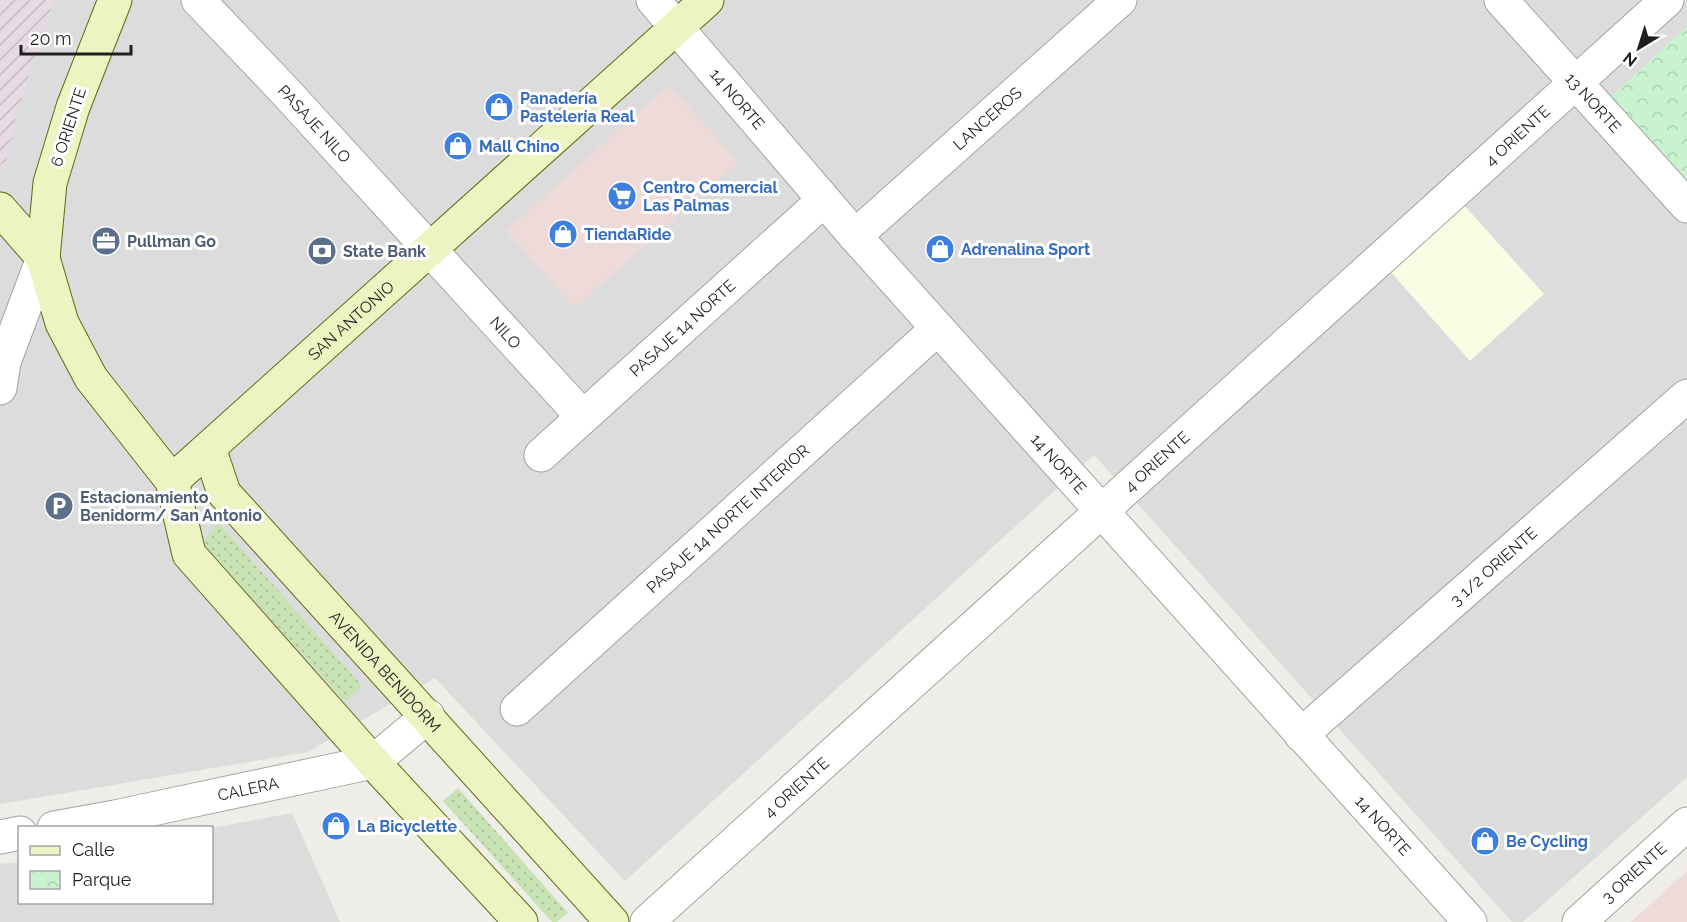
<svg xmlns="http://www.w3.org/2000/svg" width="1687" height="922" font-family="Raleway,sans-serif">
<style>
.residential{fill:#dddcdc}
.commercial{fill:#eedad8}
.industrial{fill:url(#industrial-furrows)}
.education{fill:#fafce3}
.grass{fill:url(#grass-dots)}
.park{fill:url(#park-crowns)}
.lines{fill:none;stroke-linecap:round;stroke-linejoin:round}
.street-casing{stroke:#a3a3a3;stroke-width:35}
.secondary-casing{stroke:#5d6b12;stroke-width:35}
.street{stroke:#fff;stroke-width:33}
.secondary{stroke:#edf3c1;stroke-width:33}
.labels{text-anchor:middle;stroke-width:6;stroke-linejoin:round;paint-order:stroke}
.shop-label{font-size:16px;font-weight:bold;fill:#366cbe;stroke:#fff;text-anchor:start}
.street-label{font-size:16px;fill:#1f1f1f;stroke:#fff}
.service-label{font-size:16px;font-weight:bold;fill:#4e5e75;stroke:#fff;text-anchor:start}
</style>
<defs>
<pattern id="industrial-furrows" width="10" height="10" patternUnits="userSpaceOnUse" patternTransform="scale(1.5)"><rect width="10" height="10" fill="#e7dae4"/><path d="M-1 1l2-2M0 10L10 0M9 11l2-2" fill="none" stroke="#c6bbc3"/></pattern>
<pattern id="grass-dots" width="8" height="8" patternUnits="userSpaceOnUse" patternTransform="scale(1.5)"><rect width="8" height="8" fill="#c8e3b3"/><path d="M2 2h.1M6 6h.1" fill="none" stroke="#abc29a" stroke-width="1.8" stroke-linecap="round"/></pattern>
<pattern id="park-crowns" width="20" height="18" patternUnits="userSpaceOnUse" patternTransform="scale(1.5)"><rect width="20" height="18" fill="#c9f3cf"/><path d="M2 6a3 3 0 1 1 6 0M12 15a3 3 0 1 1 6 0" fill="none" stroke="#acd0b1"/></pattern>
</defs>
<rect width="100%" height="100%" fill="#efede7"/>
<g class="residential">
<path d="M0 0H1687V777L1523 922H1512L1094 455 625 881 435 678 308 752 0 804Z"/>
<path d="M292 813 340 922H0V864L19 862 20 902H212V828Z"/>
</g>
<g class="commercial">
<path d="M669 85 738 162 575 308 506 231Z"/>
<path d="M1687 871V922H1631Z"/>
</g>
<path class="industrial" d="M0 0H54L20 102 4 168 0 164Z"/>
<path class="education" d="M1462 203 1544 294 1470 361 1388 269Z"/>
<g class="grass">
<path d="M218 522 362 686 345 702 203 543Z"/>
<path d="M458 788 568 913 557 922H552L443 801Z"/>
</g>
<path class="park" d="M1687 27V182L1610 97Z"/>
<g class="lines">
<g class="street-casing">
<g id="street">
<path id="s1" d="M198 0 283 89 583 417"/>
<path id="s2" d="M653 0 855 236 1470 922"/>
<path id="s3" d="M1501 0 1687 206"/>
<path id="s4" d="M855 236 1120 0"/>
<path d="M0 388 4 362 43 258"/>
<path id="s5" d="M541 455 824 200"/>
<path id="s6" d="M517 709 937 329"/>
<path id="s7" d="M1301 735 1687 396"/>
<path id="s8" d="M54 828 115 817 373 762 428 716"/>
<path d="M0 837 20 833"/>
<path id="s9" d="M647 922 1667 0"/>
<path id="s10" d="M1579 922 1687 824"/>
</g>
</g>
<g class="secondary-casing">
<g id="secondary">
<path id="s11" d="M115 0 73 107 50 183 43 258 62 323 91 378 172 481 707 0"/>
<path d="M0 209 43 258"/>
<path id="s12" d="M209 448 224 493 612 922"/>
<path d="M172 481 189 554 373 762 521 922"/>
</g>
</g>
<use href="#street" class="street"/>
<use href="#secondary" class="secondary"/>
</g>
<defs>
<g id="shop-disc" transform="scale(1.5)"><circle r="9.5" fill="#3f7fe0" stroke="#fff"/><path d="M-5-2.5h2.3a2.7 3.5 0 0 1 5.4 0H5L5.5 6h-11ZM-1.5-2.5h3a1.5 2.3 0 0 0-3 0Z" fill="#fff"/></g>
<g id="supermarket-disc" transform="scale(1.5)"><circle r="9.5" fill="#3f7fe0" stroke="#fff"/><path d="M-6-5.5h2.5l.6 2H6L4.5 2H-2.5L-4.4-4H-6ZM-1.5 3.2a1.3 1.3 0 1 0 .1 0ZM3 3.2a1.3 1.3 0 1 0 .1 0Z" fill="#fff"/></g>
<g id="office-disc" transform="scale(1.5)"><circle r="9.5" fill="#5c6f8a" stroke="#fff"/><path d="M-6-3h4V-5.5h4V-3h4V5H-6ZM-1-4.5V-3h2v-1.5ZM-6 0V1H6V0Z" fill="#fff"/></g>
<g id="bank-disc" transform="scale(1.5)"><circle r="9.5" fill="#5c6f8a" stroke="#fff"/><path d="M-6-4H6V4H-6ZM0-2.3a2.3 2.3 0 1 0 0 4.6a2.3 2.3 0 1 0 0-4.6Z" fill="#fff"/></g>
<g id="parking-disc" transform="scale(1.5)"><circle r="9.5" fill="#5c6f8a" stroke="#fff"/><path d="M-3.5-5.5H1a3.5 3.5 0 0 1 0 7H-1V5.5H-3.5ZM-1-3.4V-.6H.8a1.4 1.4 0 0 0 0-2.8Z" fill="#fff"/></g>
</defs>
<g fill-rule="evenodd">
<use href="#shop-disc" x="499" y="107"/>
<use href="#shop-disc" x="458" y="146"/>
<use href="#supermarket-disc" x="622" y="196"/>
<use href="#shop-disc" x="563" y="234"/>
<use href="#office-disc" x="106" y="241"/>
<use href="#shop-disc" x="940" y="249"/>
<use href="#bank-disc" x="322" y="251"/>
<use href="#parking-disc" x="59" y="506"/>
<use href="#shop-disc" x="336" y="826"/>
<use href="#shop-disc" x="1485" y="841"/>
</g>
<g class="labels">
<g class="shop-label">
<text x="520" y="104">Panadería<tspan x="520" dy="18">Pastelería Real</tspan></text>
<text x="479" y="152">Mall Chino</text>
<text x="643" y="193">Centro Comercial<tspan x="643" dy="18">Las Palmas</tspan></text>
<text x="584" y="240">TiendaRide</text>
<text x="961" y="255">Adrenalina Sport</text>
<text x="357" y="832">La Bicyclette</text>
<text x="1506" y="847">Be Cycling</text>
</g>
<g class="street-label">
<text dy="6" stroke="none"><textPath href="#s2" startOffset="130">14 NORTE</textPath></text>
<text dy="6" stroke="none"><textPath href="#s3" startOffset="138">13 NORTE</textPath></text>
<text dy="6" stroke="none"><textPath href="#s4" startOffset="177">LANCEROS</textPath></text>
<text dy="6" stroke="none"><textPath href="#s1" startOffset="170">PASAJE NILO</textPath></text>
<text transform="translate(68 127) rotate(-72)" y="6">6 ORIENTE</text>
<text dy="6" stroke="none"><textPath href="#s9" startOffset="1173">4 ORIENTE</textPath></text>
<text dy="6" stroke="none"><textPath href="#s11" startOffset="771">SAN ANTONIO</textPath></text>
<text dy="6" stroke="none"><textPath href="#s5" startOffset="190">PASAJE 14 NORTE</textPath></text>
<text dy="6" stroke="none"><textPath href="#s1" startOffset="453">NILO</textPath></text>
<text dy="6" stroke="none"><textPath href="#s9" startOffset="687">4 ORIENTE</textPath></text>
<text dy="6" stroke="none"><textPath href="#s2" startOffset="616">14 NORTE</textPath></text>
<text dy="6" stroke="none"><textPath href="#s6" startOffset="284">PASAJE 14 NORTE INTERIOR</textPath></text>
<text dy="6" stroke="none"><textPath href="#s7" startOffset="256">3 1/2 ORIENTE</textPath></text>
<text dy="6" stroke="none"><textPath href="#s12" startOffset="288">AVENIDA BENIDORM</textPath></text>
<text dy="6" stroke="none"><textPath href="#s9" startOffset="201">4 ORIENTE</textPath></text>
<text dy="6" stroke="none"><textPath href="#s8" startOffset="198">CALERA</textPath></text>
<text dy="6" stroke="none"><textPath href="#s2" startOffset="1102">14 NORTE</textPath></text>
<text dy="6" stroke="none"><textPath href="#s10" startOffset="74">3 ORIENTE</textPath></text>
</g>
<g class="service-label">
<text x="127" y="247">Pullman Go</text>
<text x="343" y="257">State Bank</text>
<text x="80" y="503">Estacionamiento<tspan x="80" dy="18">Benidorm/ San Antonio</tspan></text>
</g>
</g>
<rect x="18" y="826" width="195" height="78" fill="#ffffff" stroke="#a5a5a5" stroke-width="1.5"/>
<rect x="30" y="846" width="30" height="9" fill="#edf3c1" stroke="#a5a5a5" stroke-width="1.5"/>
<text x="72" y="856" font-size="18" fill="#1f1f1f">Calle</text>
<rect x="30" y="871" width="30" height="18" fill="url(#park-crowns)" stroke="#a5a5a5" stroke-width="1.5"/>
<text x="72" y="886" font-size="18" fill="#1f1f1f">Parque</text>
<g transform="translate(1639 48) rotate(218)" stroke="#ffffff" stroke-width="4.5" paint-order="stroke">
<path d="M0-4.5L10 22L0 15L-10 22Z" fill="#1f1f1f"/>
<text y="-9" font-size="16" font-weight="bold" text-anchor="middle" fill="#1f1f1f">N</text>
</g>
<path d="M21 45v9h110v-9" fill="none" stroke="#1f1f1f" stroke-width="3"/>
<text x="30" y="45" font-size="18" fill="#1f1f1f" stroke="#ffffff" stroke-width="4.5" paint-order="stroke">20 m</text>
</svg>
